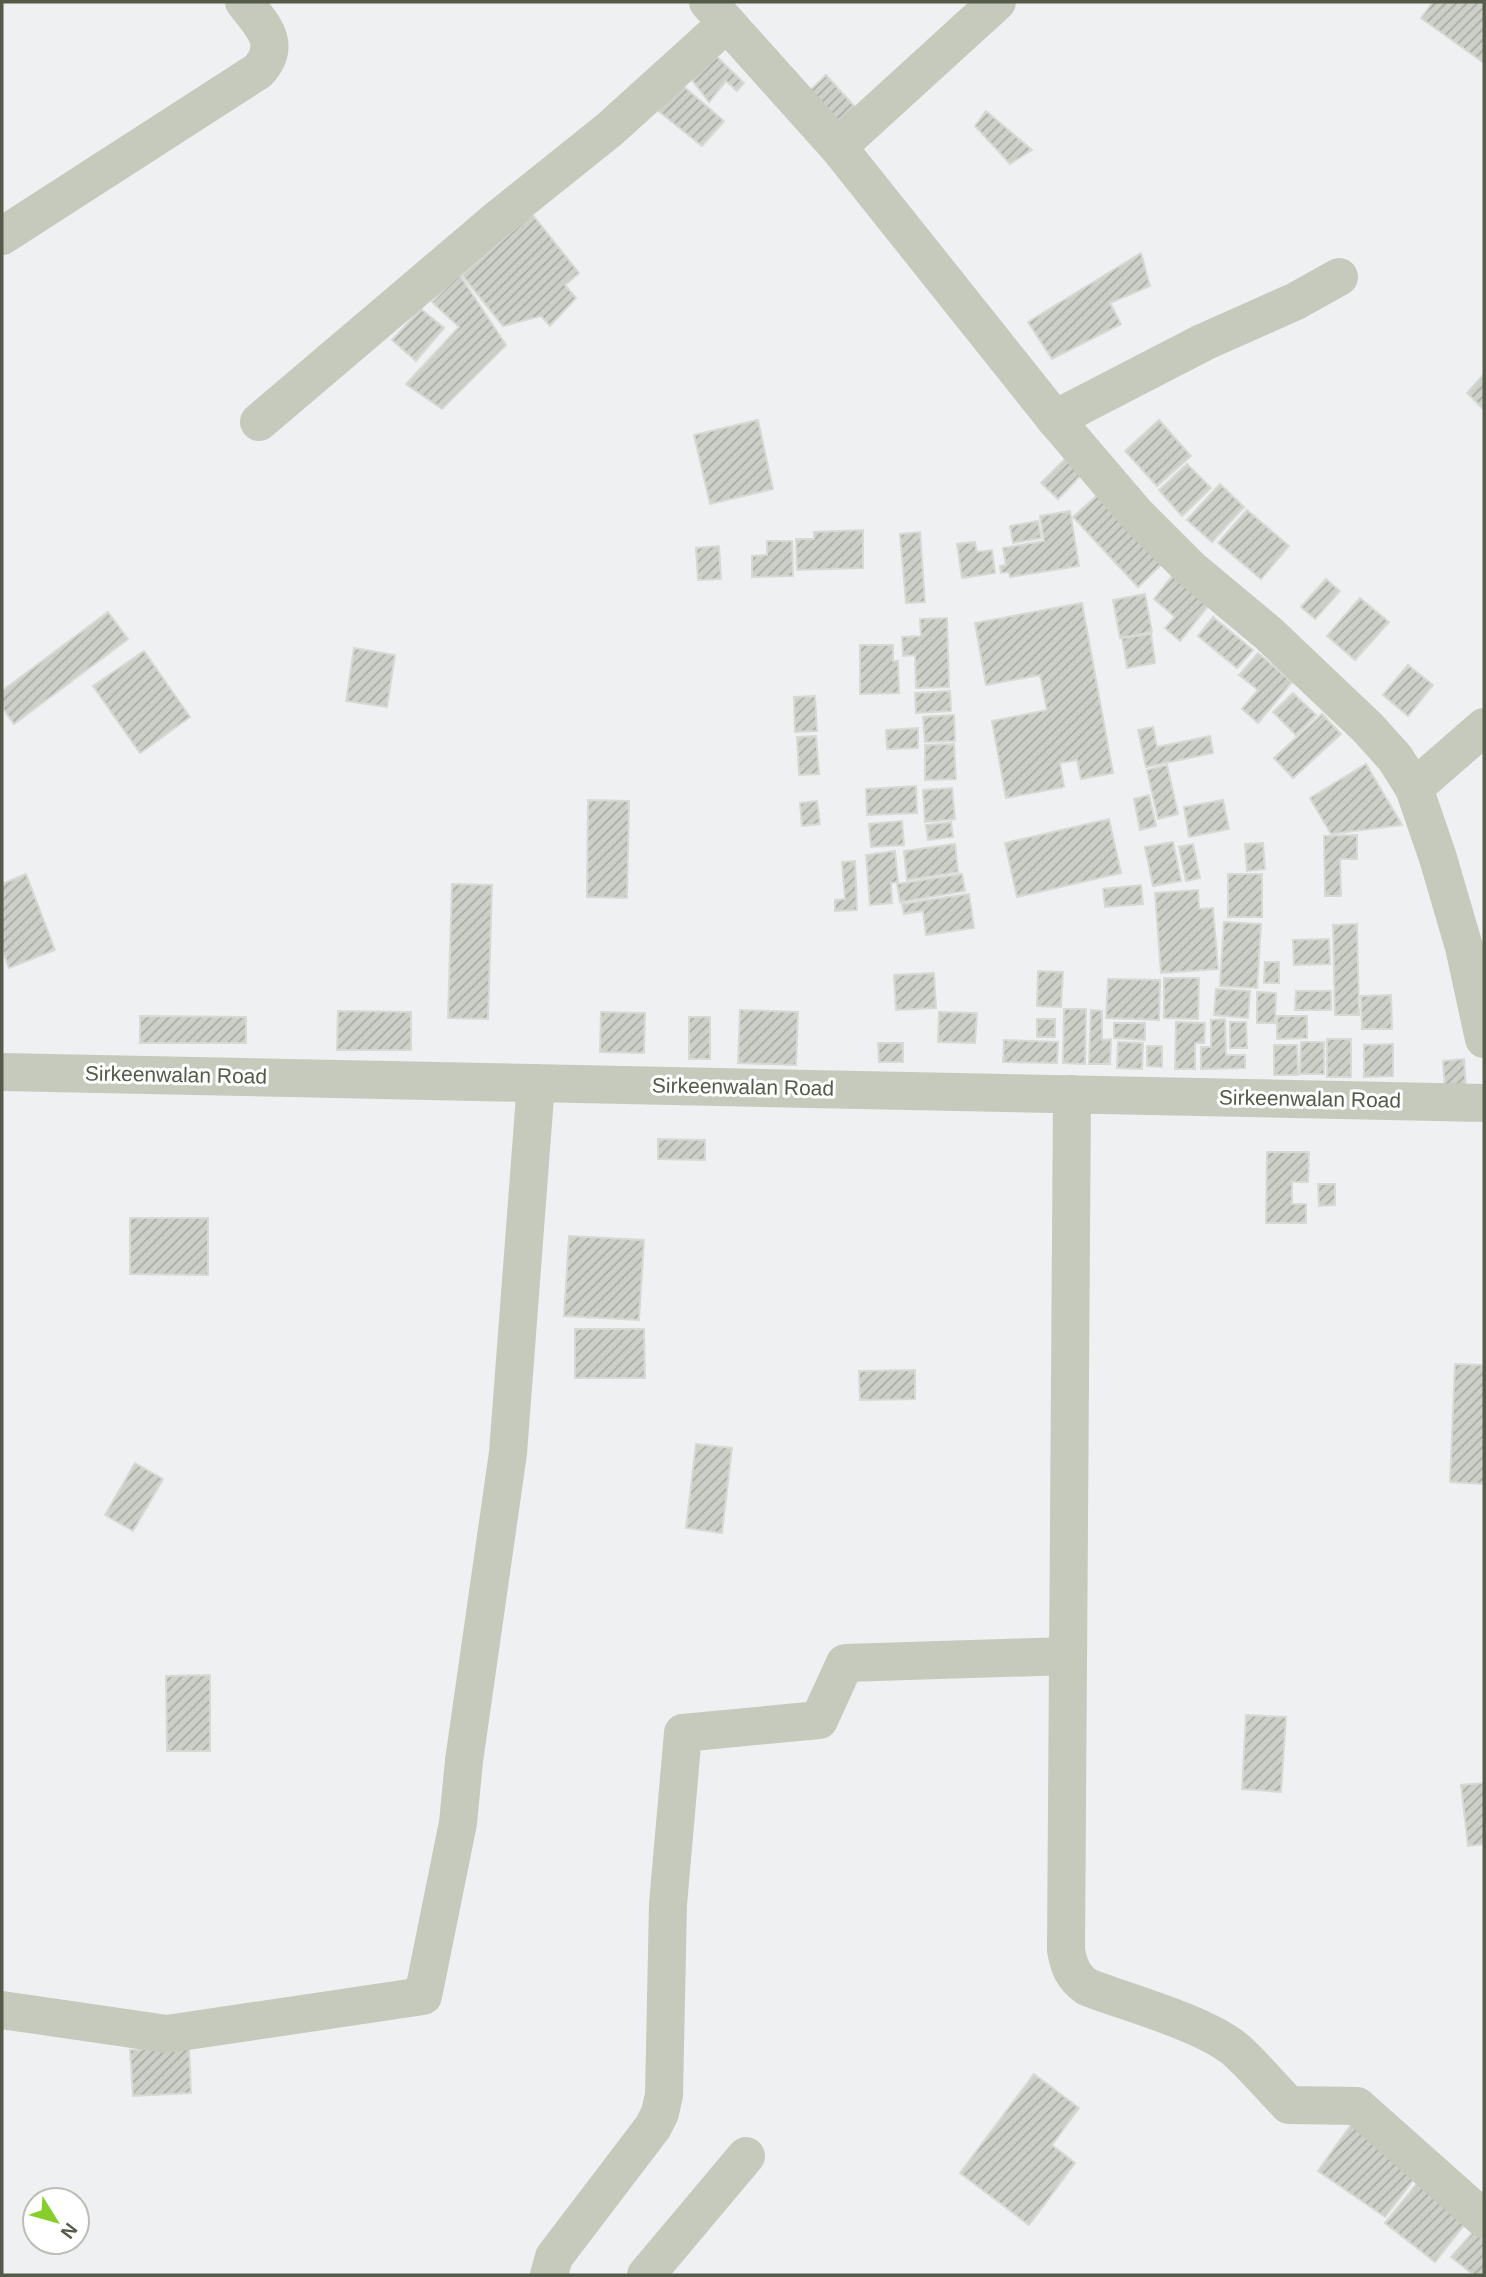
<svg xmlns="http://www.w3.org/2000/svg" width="1486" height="2277" font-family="Helvetica,sans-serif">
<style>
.building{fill:url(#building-hatch);stroke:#d6dad4;stroke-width:2}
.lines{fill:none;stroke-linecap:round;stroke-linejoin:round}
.minor{stroke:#c5cabc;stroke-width:38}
.labels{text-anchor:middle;stroke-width:6;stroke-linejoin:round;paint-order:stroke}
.street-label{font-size:21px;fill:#545b49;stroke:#fff}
</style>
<defs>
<pattern id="building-hatch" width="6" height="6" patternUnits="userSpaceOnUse" patternTransform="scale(1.75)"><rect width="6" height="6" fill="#ccd0c9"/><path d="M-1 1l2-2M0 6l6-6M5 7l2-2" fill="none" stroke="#a8aca5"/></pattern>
</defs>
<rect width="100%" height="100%" fill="#eff0f1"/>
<g class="building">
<path d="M1433 2H1484V63L1421 18Z"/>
<path d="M709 49 744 83 737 91 726 81 709 102 685 71Z"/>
<path d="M826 75 865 118 837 143 800 100Z"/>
<path d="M676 80 724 121 702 146 652 106Z"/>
<path d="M986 111 1032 150 1010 164 975 126Z"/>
<path d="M532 214 579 273 565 285 576 298 550 326 541 316 503 326 462 275Z"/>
<path d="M1141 253 1150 286 1110 303 1121 324 1052 359 1028 322Z"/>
<path d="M459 274 506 345 442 409 406 384 459 327 432 302Z"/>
<path d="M421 309 444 328 416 361 392 340Z"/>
<path d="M1484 374V410L1467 393Z"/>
<path d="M758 420 773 489 710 504 694 435Z"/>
<path d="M1159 420 1191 456 1157 486 1125 451Z"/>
<path d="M1065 459 1081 475 1058 499 1041 483Z"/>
<path d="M1187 464 1211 488 1182 516 1159 490Z"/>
<path d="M1220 484 1244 507 1212 542 1187 520Z"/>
<path d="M1102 491 1166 560 1138 587 1073 517Z"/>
<path d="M1247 510 1289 546 1261 579 1218 543Z"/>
<path d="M1070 511 1079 566 1010 577 1009 572 1001 573 1000 566 1006 565 1003 548 1044 541 1040 516Z"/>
<path d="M1038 521 1041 538 1013 543 1010 526Z"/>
<path d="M863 530V568L797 570 796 539H814V532Z"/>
<path d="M920 532 925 602 906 603 900 534Z"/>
<path d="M767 541H792L793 576 752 577V556L767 555Z"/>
<path d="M975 542 977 552 992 550 995 573 962 578 957 544Z"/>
<path d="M719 546 721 579 698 580 696 548Z"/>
<path d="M1173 575 1209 605 1180 641 1165 628 1175 617 1154 599Z"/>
<path d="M1326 579 1340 591 1315 619 1301 607Z"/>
<path d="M1145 594 1152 632 1120 638 1113 600Z"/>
<path d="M1360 598 1389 622 1355 660 1327 636Z"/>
<path d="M1082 603 1113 773 1081 779 1077 760 1060 763 1064 787 1006 798 992 721 1047 710 1040 675 986 685 975 623Z"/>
<path d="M108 612 128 639 14 724 2 707V691Z"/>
<path d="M1213 617 1253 650 1237 668 1198 636Z"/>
<path d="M947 618 949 687 916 688 915 655 903 656 902 637 921 636 920 619Z"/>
<path d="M1151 634 1155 663 1127 668 1122 638Z"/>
<path d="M860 645H893V661H898L899 693 860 694Z"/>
<path d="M354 648 395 655 387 707 346 701Z"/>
<path d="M144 651 190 717 140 753 93 686Z"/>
<path d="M1258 653 1292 682 1258 723 1242 709 1258 690 1239 675Z"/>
<path d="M1408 665 1433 685 1408 716 1383 695Z"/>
<path d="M950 691 951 711 916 713 915 693Z"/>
<path d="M1293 693 1316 715 1296 735 1273 712Z"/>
<path d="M815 696 817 731 795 732 794 697Z"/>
<path d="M1322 714 1341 734 1293 778 1274 758Z"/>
<path d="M954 715 955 741 925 742 923 717Z"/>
<path d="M1153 727 1157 747 1210 736 1213 753 1146 767 1138 730Z"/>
<path d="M918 728V748L887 749 886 730Z"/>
<path d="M816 736 819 774 799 775 797 737Z"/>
<path d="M954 744 956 779 925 780V745Z"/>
<path d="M1366 764 1402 825 1331 834 1310 798Z"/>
<path d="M1167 765 1178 814 1158 819 1147 770Z"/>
<path d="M916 786 917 813 867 815 866 789Z"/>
<path d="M952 788 955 819 925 822 923 790Z"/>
<path d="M1149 795 1156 826 1140 830 1134 799Z"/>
<path d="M588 800 629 801 627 898 587 897Z"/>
<path d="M1223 800 1229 829 1189 837 1184 807Z"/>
<path d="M817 801 820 824 802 826 800 803Z"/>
<path d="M1109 819 1121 873 1017 897 1005 843Z"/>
<path d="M902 821 904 845 871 847 869 824Z"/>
<path d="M951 822 953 837 928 840 926 825Z"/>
<path d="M1357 835V859H1340L1341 896H1325L1324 836Z"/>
<path d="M1173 842 1181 881 1153 886 1145 847Z"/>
<path d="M1263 843 1265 869 1247 871 1245 844Z"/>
<path d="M955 844 958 872 907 880 904 851Z"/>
<path d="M1193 844 1200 878 1186 881 1179 847Z"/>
<path d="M895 851 898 882 891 883 892 903 870 905 866 855Z"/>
<path d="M855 861 857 910 835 911V900L845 899 842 862Z"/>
<path d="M26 874 55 950 9 968 2 948V884Z"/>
<path d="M962 874 965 891 900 902 897 884Z"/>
<rect x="1228" y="874" width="34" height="43"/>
<path d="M452 884 492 885 488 1019 448 1018Z"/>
<path d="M1141 885 1143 904 1105 907 1103 889Z"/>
<path d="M1198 890 1199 909 1213 908 1218 969 1161 973 1155 893Z"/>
<path d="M969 894 974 928 926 935 923 911 904 914 902 904Z"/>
<path d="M1224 922 1261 924 1257 988 1220 986Z"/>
<path d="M1357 924 1359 1015H1335L1333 925Z"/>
<path d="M1329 939 1330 964 1294 965 1293 940Z"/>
<path d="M1265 962H1279V983H1264Z"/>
<path d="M1038 971 1063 972 1061 1007 1037 1006Z"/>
<path d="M934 973 936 1008 896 1010 894 975Z"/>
<path d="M1164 978H1199L1198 1019 1164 1018Z"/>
<path d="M1108 979 1160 980 1159 1020 1106 1018Z"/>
<path d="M1216 989 1250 991 1248 1018 1214 1015Z"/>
<path d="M1296 991H1331V1010H1295Z"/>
<path d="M1257 992 1276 993 1275 1023H1257Z"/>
<path d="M1391 995 1392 1029H1362L1361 996Z"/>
<path d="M1064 1009H1086L1085 1064 1063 1063Z"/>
<path d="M740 1010 798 1012 796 1065 738 1063Z"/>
<path d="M1091 1010 1102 1011V1040L1111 1039 1110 1064H1089Z"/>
<path d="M338 1011 411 1012V1050H337Z"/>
<path d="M601 1012 645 1013 644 1053 600 1052Z"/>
<path d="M939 1012 977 1013 975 1043 938 1042Z"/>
<path d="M140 1016 246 1017V1043H140Z"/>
<path d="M1277 1016H1307V1038L1277 1039Z"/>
<rect x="689" y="1017" width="21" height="42"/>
<rect x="1037" y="1019" width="18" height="18"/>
<path d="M1225 1019 1226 1055H1245V1068L1201 1069V1047H1211V1020Z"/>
<path d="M1176 1022 1205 1023 1204 1043H1195V1069H1175Z"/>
<path d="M1230 1022H1246L1247 1048H1230Z"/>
<path d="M1114 1023H1145V1040L1114 1038Z"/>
<rect x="1327" y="1039" width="24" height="38"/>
<path d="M1004 1040 1058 1042 1057 1063 1003 1062Z"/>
<path d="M1118 1042 1143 1043 1142 1069 1117 1068Z"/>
<path d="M1301 1042H1324V1074H1300Z"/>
<path d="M878 1043H903V1062H879Z"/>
<path d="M1393 1044V1076L1364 1077V1045Z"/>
<path d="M1274 1045H1297L1298 1075H1274Z"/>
<path d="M1147 1046H1162V1067L1147 1066Z"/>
<path d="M1464 1059 1466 1088 1445 1090 1443 1061Z"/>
<path d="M658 1139 705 1140V1160L658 1159Z"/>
<path d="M1267 1152H1309L1308 1182H1292V1204H1306V1223H1266Z"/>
<path d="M1318 1184H1335V1205L1319 1206Z"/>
<path d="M130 1218H208V1275L130 1274Z"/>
<path d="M569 1236 644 1240 639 1320 564 1316Z"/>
<path d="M575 1329H644L645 1378H575Z"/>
<path d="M1455 1364 1484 1365V1484L1450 1482Z"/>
<path d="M915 1370V1399L860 1400 859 1371Z"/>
<path d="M696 1444 732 1448 722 1533 686 1528Z"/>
<path d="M135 1463 163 1479 133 1531 105 1515Z"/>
<path d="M210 1675V1751H167L166 1676Z"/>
<path d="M1246 1715 1286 1717 1281 1792 1242 1789Z"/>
<path d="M1484 1783V1844L1468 1846 1461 1785Z"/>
<path d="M189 2046 191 2093 133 2096 130 2050Z"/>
<path d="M1034 2074 1079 2108 1052 2145 1075 2163 1029 2225 960 2173Z"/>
<path d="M1358 2115 1421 2170 1385 2217 1318 2171Z"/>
<path d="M1423 2176 1472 2215 1435 2262 1385 2223Z"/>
<path d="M1480 2224 1484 2227V2275H1474L1451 2257Z"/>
</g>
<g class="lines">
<g class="minor">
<path d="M708 2 838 147 1055 419 1137 515 1190 568 1269 634 1368 728 1395 758 1414 788 1438 858 1464 947 1484 1039"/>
<path d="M838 147 997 2"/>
<path d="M2 236 258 71C283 44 262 25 244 2"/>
<path d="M1055 419 1204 342 1296 301 1339 277"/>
<path d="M259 422 499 218 610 129 727 23"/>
<path d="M1414 788 1484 727"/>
<path d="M2 1072 1484 1103"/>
<path d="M1072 1094 1066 1950C1069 1967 1073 1977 1087 1987 1128 2003 1204 2023 1236 2050 1255 2067 1271 2087 1289 2105L1357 2106 1484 2219"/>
<path d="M2 2010 167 2034 423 1996 458 1823 464 1761 508 1453 536 1083"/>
<path d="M549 2275 554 2257 653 2127 660 2113 664 2095 668 1904 683 1733 819 1720 845 1663 1068 1656"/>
<path d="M646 2275 746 2156"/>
</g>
</g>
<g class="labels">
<g class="street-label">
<text transform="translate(176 1075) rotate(1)" y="7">Sirkeenwalan Road</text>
<text transform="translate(743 1087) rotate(1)" y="7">Sirkeenwalan Road</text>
<text transform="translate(1310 1099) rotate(1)" y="7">Sirkeenwalan Road</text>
</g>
</g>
<rect width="1486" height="2277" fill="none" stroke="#545b49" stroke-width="7"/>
<g transform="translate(56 2221) rotate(127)"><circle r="33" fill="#ffffff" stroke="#bbbdb6" stroke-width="2"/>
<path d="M0-5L12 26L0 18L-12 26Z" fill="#87ce2c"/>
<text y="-10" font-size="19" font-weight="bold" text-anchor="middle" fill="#545b49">N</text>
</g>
</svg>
